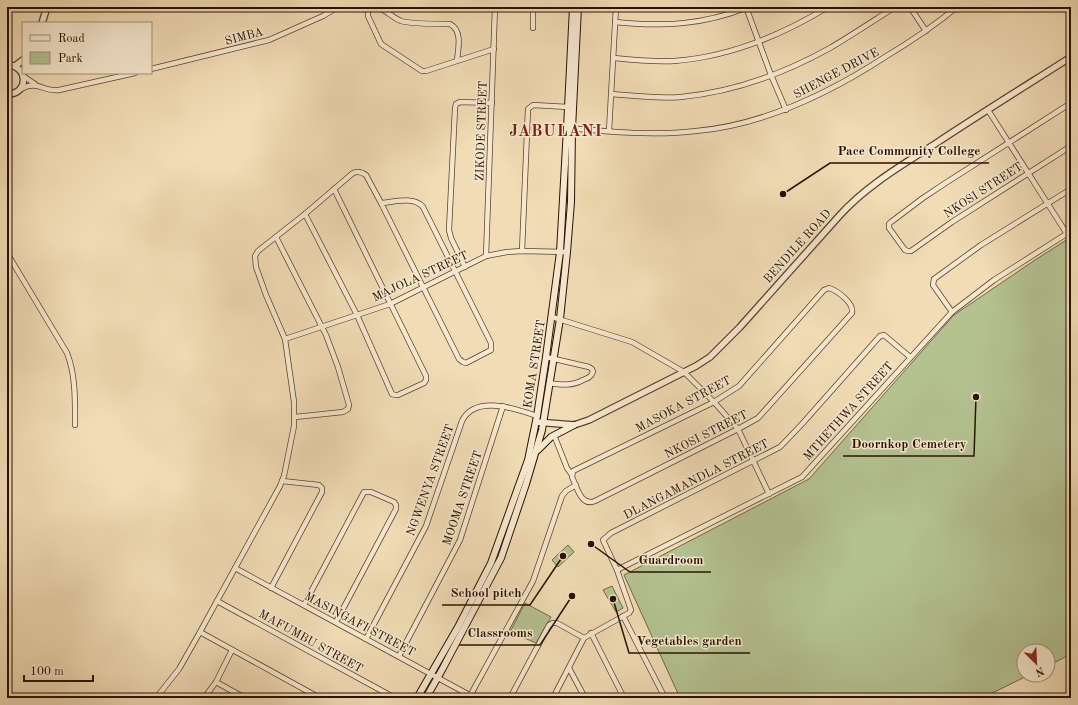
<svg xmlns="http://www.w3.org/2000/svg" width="1078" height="705" font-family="'Old Standard TT',serif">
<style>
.green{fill:#b4c292;stroke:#6e6a49}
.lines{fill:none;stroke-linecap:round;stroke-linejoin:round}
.minor-casing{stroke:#5a442d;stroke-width:6}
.tertiary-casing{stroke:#5a442d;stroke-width:8}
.secondary-casing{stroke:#281200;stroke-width:8}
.minor{stroke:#f6e8cf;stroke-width:4.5}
.tertiary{stroke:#f6e8cf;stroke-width:5.5}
.secondary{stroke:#f6e8cf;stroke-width:6}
.labels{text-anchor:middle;stroke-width:3;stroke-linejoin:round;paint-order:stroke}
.street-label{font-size:12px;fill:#281200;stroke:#f6e8cf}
.district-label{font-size:16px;font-weight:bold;letter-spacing:1px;fill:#7a1f14;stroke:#f6e8cf}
.leader{fill:none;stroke:#281200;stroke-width:1.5}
.callout-dot{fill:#281200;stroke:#f6e8cf;stroke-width:1.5}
.callout-label{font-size:13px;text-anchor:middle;font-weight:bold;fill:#281200;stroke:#f6e8cf;stroke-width:3;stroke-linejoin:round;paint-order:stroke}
</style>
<rect width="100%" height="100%" fill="#f1dcb5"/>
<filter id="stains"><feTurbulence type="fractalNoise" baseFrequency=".005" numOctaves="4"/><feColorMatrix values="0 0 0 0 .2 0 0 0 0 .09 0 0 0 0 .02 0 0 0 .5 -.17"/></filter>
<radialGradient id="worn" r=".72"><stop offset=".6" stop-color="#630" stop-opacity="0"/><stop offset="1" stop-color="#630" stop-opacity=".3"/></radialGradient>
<g class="green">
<path d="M1071 237V654L1048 666V651H1024V675H1029L982 698H680L624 575 809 479 954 315 1035 260Z"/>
<path d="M568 545 574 552 558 567 552 560Z"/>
<path d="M612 586 623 608 616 612 603 590Z"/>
<path d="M525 603 551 617 536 643 510 632Z"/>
</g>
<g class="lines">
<g class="minor-casing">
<g id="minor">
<path d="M533 7V28"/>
<path d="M746 7 771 75 786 110"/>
<path d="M910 7 926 31"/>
<path d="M615 22C662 27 704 25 748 7"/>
<path d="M614 58C634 60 654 62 674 61 729 57 782 35 828 7"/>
<path d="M457 61C458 49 463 31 450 24 439 24 411 24 401 21 390 17 379 1 368 11V16L381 44 422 71H426L494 49"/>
<path d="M151 69 269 40 323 16 338 7"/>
<path d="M23 76 35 84"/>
<path d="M21 89C38 80 43 92 59 90L135 73"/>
<path d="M612 94C635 96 658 99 681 97 734 92 785 73 830 48 852 35 873 21 895 7"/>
<path d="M1071 103 944 184 923 198 891 222 889 224V228L905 250 908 251H911L952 222 1071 146"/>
<path d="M988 110 1067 234"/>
<path d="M569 128C611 132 654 136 696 131 764 125 828 94 885 57 910 42 934 26 957 7"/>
<path d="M609 131 616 7"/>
<path d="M305 214 357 315 392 394 395 395H398L424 383 426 380V376L334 189"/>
<path d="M276 237 326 335 338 367 349 405 348 409 343 412 295 417"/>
<path d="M522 251 528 109 533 105 568 107"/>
<path d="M7 253 67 353C76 376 75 402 75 425"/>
<path d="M486 256 495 7"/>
<path d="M465 267 451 238 449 230 455 108 456 104 460 102 492 103"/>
<path d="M829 288C838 291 854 303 852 313L758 418 738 429 595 501C581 507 577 487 572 477L573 471 714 402 739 386 824 290Z"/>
<path d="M952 312 933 285 934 279 981 245 1071 189"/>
<path d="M552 317 632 342 684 372 714 402 738 429 769 494"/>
<path d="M285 339 390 304 486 256 507 252 522 251 567 252"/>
<path d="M546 357 589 367 592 369 593 372C591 377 588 378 583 380 572 386 562 385 549 383"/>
<path d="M554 435 567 468 572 475"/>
<path d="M235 568 475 698"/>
<path d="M617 570 802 477 952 312 994 280 1071 231"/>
<path d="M271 588 322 492V488L319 485 282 481"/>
<path d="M217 601 395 698"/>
<path d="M304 605 364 492H371L394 502 396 505V509L336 622"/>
<path d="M623 616 665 698"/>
<path d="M200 632 320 698"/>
<path d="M591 633 624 698"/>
<path d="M366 639 426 526 462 421C475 394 517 409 537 416"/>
<path d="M399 656 460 540 503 406"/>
<path d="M569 668 585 698"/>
<path d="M216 682 245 698"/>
<path d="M470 696 533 581 562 496 566 491 576 485"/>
<path d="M156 698 179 669 200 632 280 486 284 476 294 426V402L285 339 266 295 256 267 255 256 258 251 305 214 353 173C358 171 362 172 366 175L381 203 459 359 463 362 466 363 491 350V343L423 207C414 196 394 202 381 203"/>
<path d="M204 698 216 682 232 650"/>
<path d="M510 698 549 625 553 623H557L584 638"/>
<path d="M553 698 584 638 629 613 631 610 617 570 603 540 611 533 780 447 802 424 880 336 884 335 910 357"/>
</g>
</g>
<g class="tertiary-casing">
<g id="tertiary">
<path d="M42 23 47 7"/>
<path d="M7 65C29 65 29 95 7 94"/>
<path d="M15 66 23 60"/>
<path d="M536 422 574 425 589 420 696 366 710 357 740 327 840 215C867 185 904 164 938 142 982 113 1027 85 1071 57"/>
</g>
</g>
<g class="secondary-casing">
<g id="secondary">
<path d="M538 450 551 437 574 425"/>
<path d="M417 698 458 627 491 563 528 460 537 416 546 357 560 252 567 128 573 7"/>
<path d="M426 698 443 668 501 558 526 484 542 430 560 319 567 252 571 202 572 129 578 7"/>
</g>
</g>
<use href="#minor" class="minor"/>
<use href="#tertiary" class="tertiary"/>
<use href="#secondary" class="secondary"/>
</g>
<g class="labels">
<g class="street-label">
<text transform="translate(244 36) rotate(-15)" y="4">SIMBA</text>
<text transform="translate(836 73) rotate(-28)" y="4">SHENGE DRIVE</text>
<text transform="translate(481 131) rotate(-88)" y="4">ZIKODE STREET</text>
<text transform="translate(983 190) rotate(-33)" y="4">NKOSI STREET</text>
<text transform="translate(797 246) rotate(-48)" y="4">BENDILE ROAD</text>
<text transform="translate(420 276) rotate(-25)" y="4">MAJOLA STREET</text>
<text transform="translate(534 364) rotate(-81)" y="4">KOMA STREET</text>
<text transform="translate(683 404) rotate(-28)" y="4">MASOKA STREET</text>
<text transform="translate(848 411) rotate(-48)" y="4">MTHETHWA STREET</text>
<text transform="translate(706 434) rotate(-27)" y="4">NKOSI STREET</text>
<text transform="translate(696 479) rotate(-27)" y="4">DLANGAMANDLA STREET</text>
<text transform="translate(430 480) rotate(-70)" y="4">NGWENYA STREET</text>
<text transform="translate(462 498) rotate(-71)" y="4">MOOMA STREET</text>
<text transform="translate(360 624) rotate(28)" y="4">MASINGAFI STREET</text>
<text transform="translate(311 641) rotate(29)" y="4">MAFUMBU STREET</text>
</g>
<g class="district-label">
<text x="556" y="136">JABULANI</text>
</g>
</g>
<path class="leader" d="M783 194L830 163H989M976 397L974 456H843M591 544L630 572H711M563 556L530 605H442M572 596L540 645H459M613 599L629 653H750"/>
<g class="callout-dot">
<circle cx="783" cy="194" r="4"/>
<circle cx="976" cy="397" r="4"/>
<circle cx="591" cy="544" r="4"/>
<circle cx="563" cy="556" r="4"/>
<circle cx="572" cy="596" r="4"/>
<circle cx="613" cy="599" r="4"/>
</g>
<g class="callout-label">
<text x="909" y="155">Pace Community College</text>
<text x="909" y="448">Doornkop Cemetery</text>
<text x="671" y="564">Guardroom</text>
<text x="486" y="597">School pitch</text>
<text x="500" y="637">Classrooms</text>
<text x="689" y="645">Vegetables garden</text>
</g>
<rect width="1078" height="705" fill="none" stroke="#f1dcb5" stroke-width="24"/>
<rect x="8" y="8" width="1062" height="689" fill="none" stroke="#281200" stroke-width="2"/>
<rect x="12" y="12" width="1054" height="681" fill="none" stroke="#281200"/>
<rect x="22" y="22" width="130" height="52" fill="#f6e8cf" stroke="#a4927c"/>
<rect x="30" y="35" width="20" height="6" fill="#f6e8cf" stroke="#a4927c"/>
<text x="58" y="42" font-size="12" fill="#281200">Road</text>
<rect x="30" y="52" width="20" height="12" fill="#b4c292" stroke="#a4927c"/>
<text x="58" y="62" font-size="12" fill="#281200">Park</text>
<g transform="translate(1036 663) rotate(156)"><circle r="19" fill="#f6e8cf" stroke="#a4927c"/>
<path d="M0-3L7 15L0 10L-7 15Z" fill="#8f2418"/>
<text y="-6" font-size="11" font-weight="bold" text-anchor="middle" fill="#281200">N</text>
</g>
<path d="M24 675v6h69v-6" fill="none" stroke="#281200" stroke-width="2"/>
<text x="30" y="675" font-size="12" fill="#281200" stroke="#f6e8cf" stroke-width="3" paint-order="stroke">100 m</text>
<rect width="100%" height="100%" filter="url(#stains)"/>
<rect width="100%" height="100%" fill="url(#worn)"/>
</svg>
